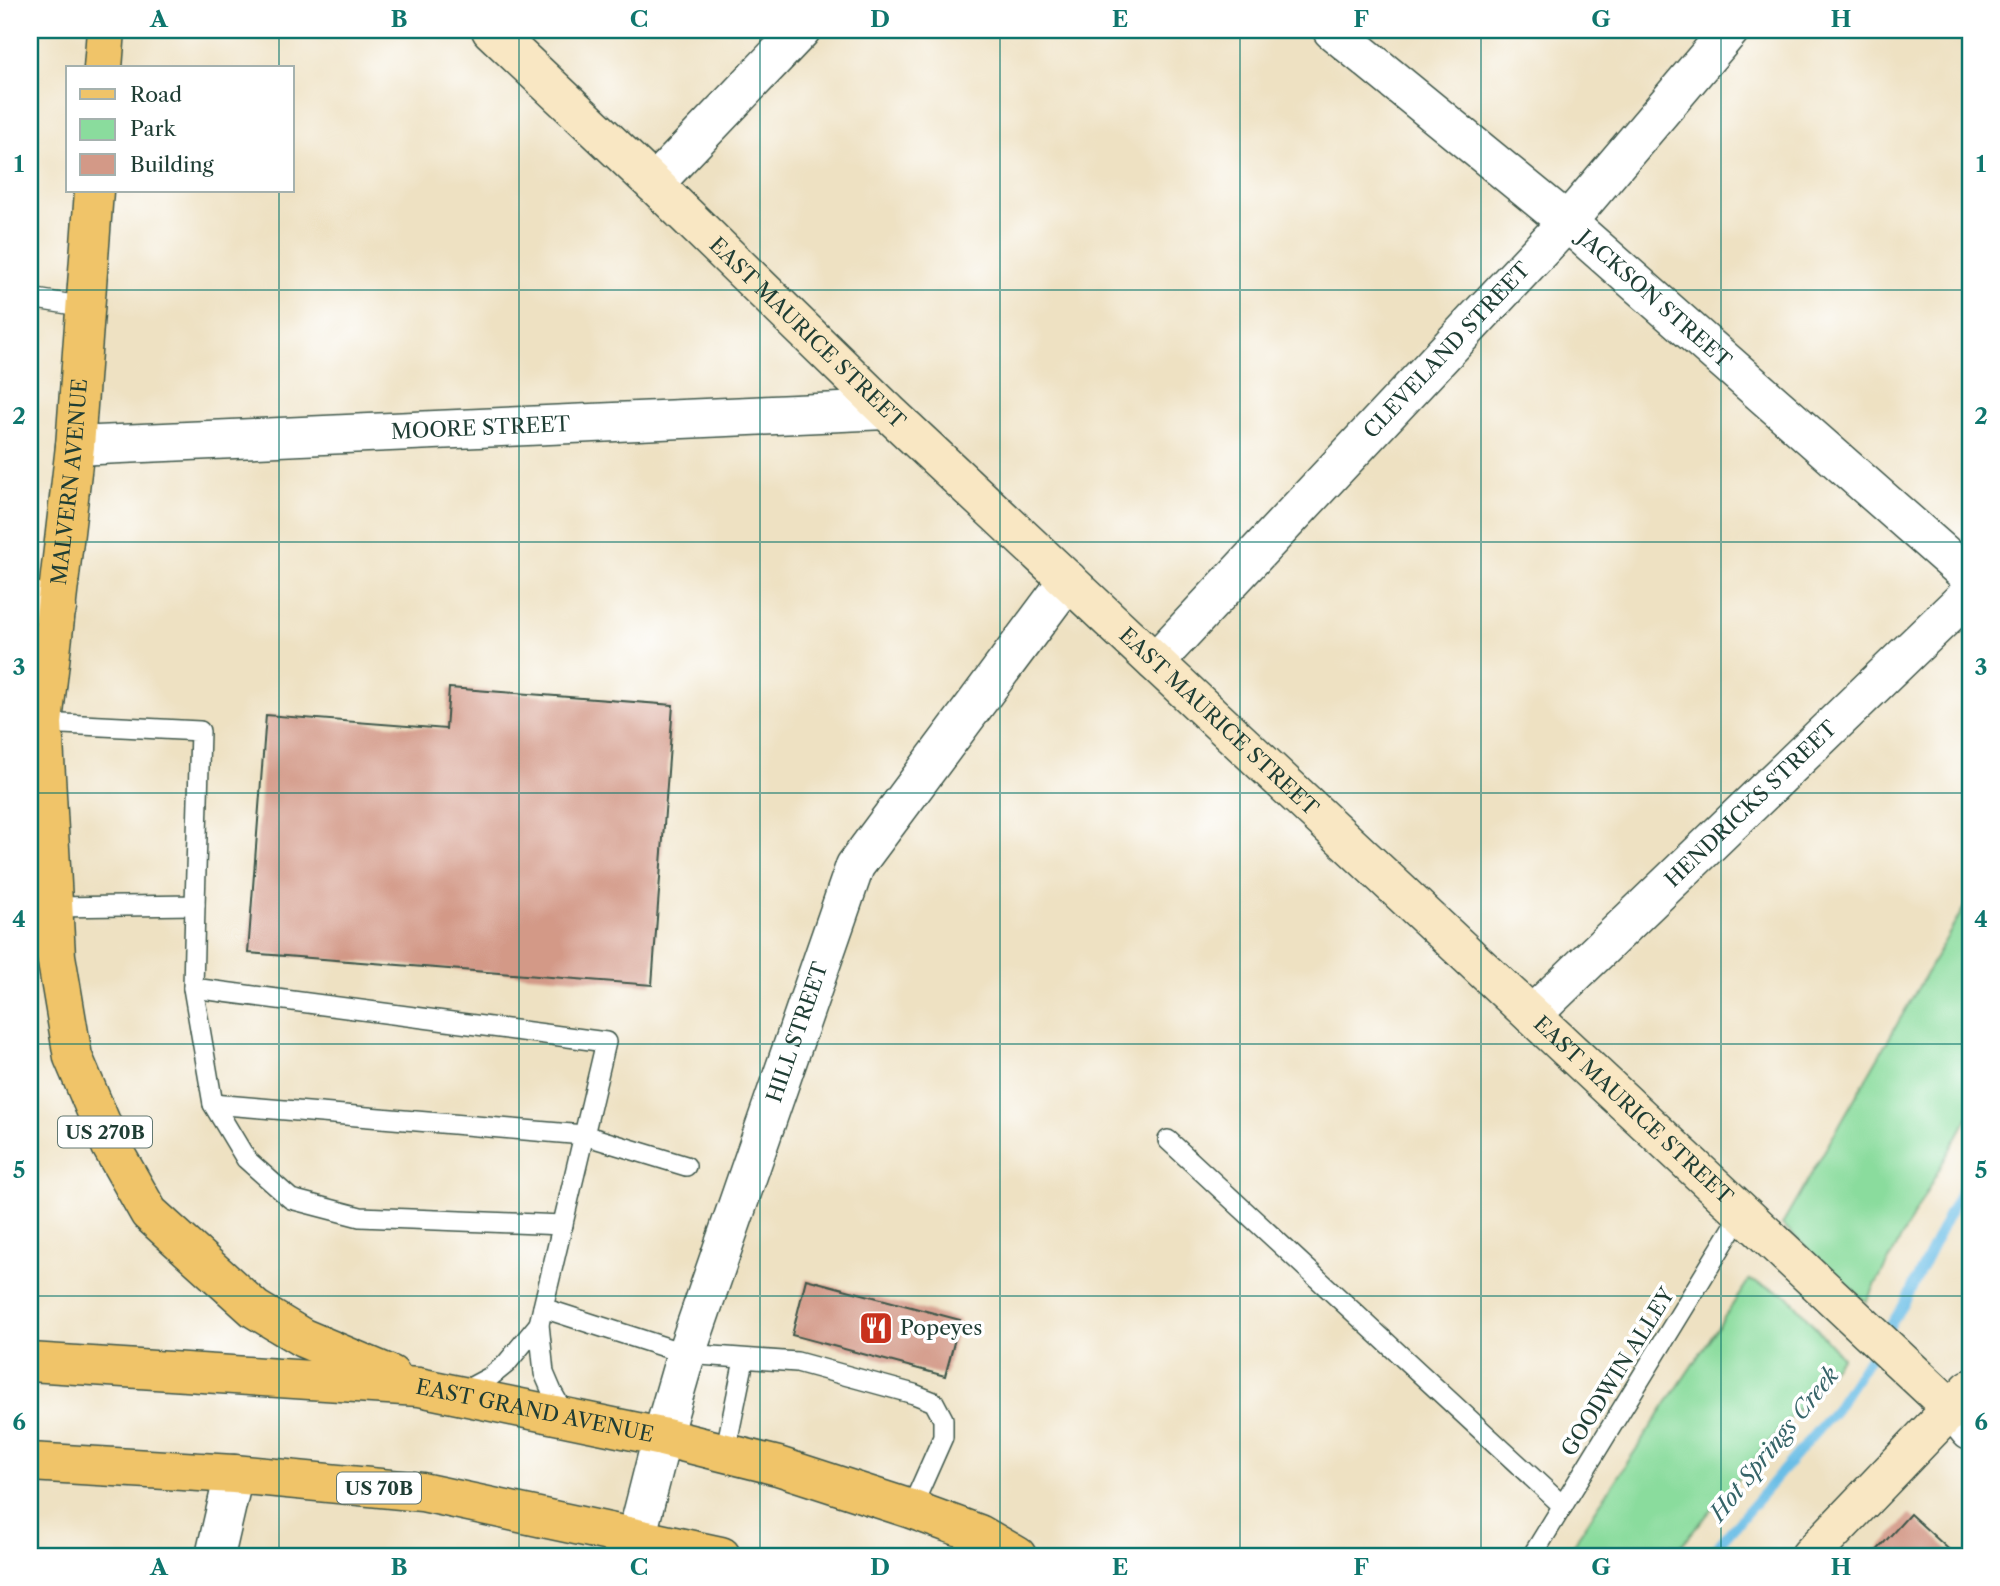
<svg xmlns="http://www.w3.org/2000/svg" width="2000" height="1586" font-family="'Libre Caslon Text',serif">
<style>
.green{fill:#8adc9d;stroke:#548c68;stroke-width:2}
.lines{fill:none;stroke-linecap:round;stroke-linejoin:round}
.stream{stroke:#6abee6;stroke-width:10}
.building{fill:#d39987}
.lane-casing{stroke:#3e5649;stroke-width:22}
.street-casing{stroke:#3e5649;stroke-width:41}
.secondary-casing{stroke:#3e5649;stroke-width:41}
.primary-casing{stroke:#3e5649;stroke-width:41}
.lane{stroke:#fff;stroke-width:19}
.street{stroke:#fff;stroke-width:38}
.secondary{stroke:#f9e7c3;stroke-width:38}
.primary{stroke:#f0c469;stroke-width:38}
.grid{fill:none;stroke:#0f766e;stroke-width:2;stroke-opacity:0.55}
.labels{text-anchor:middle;stroke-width:7;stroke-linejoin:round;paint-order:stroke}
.shield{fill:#fff;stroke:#627771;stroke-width:2}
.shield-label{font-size:19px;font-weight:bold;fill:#1f3d34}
.street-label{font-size:21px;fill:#1f3d34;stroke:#fff}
.poi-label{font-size:21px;fill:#1f3d34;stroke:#fff;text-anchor:start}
.water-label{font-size:23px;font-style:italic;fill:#366469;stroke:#fff}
.neatline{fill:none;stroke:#0f766e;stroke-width:2.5}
.grid-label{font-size:23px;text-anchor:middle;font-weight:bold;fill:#0f766e}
</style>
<rect width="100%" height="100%" fill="#fff"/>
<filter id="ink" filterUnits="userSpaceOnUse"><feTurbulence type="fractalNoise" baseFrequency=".0143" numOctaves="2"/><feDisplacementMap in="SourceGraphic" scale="14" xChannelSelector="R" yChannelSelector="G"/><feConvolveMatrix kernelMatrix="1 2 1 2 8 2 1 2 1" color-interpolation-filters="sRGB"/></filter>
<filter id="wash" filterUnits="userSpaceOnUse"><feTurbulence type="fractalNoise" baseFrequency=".00686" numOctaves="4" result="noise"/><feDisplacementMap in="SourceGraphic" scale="28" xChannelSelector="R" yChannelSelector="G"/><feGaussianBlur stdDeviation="1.57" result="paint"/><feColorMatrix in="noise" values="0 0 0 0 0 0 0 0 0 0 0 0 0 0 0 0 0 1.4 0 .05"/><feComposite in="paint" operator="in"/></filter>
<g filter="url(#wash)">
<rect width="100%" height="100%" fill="#eee1c2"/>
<g class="green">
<path d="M1970 897V1113L1866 1302 1782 1225Z"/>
<path d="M1749 1280 1787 1295 1842 1357 1672 1556H1565Z"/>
</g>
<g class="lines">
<path class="stream" d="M1709 1556 1835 1410 1903 1306 1970 1172"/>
</g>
<g id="blocks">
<g class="building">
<path d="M449 688 673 705 652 985 248 953 266 715 446 729Z"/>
<path d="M806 1279 960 1320 945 1376 792 1335Z"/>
<path d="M1910 1514 1956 1556H1872Z"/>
</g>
</g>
</g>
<g filter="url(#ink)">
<use href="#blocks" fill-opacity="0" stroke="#3e5649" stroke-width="2"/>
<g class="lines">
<g class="lane-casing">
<g id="lane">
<path d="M30 298 86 307"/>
<path d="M43 723 200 731 195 905 54 907"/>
<path d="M195 905 193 988 213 1104 246 1159 291 1199 360 1217 563 1225"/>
<path d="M193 988 606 1042 584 1135 686 1166"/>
<path d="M213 1104 584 1135 539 1324 544 1373 553 1394 566 1417"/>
<path d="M1168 1140 1563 1506"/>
<path d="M543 1308 686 1354 797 1362 914 1394 934 1402 943 1419V1437L911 1509"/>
<path d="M462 1392 490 1377 506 1364 539 1324"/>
<path d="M725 1453 744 1360"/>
<path d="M1532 1556 1742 1213"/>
</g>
</g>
<g class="street-casing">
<g id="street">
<path id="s1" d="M1332 30 1567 222 1970 577"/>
<path d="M654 184 801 30"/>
<path id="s2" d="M75 446 886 410"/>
<path id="s3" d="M1155 662 1567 222 1730 30"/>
<path id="s4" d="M1532 1015 1970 593"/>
<path d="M1952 1409 1970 1431"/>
<path id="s5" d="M636 1539 662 1437 686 1354 855 866 1068 580"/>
<path d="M215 1556 234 1474"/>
</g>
</g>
<g class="secondary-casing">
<g id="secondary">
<path id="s6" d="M491 30 654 184 886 410 1952 1409"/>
<path d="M30 600 57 608"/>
<path d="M1810 1556 1970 1389"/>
</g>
</g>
<g class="primary-casing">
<g id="primary">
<path d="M103 68 106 30"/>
<path d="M43 723 56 956 73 1057 111 1146 149 1213 255 1309 303 1338 391 1375"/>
<path id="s7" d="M40 748 75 446 94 191"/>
<path id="s8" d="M30 1362 419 1387 662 1437 778 1466 911 1509 979 1534 1017 1556"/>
<path d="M30 1462 234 1474 422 1492 721 1556"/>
</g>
</g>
<use href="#lane" class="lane"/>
<use href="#street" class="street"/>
<use href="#secondary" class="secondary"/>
<use href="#primary" class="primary"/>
</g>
</g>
<path class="grid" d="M279 30V68M519 30V1556M760 30V1556M1000 30V1556M1240 30V1556M1481 30V1556M1721 30V1556M279 191V1556M30 290H1970M30 542H1970M30 793H1970M30 1044H1970M30 1296H1970"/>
<defs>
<g id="restaurant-square" transform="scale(1.75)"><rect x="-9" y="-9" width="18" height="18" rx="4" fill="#c8321e" stroke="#fff"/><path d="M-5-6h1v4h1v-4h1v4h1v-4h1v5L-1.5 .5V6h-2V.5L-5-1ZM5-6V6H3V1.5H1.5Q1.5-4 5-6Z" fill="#fff"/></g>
</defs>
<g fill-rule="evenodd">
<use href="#restaurant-square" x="876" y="1328"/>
</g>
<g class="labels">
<g class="shield">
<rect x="58" y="1116.5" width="94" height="31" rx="5"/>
<rect x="337" y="1472.5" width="84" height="31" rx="5"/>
</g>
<g class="shield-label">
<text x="105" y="1139">US 270B</text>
<text x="379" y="1495">US 70B</text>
</g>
<g class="street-label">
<text dy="7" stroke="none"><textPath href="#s1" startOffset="420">JACKSON STREET</textPath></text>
<text dy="7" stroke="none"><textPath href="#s6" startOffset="438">EAST MAURICE STREET</textPath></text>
<text dy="7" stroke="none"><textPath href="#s3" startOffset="427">CLEVELAND STREET</textPath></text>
<text dy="7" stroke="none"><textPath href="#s2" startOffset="406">MOORE STREET</textPath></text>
<text dy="7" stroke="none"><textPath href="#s7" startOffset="268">MALVERN AVENUE</textPath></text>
<text dy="7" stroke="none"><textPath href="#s6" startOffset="1004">EAST MAURICE STREET</textPath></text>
<text dy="7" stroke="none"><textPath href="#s4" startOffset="304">HENDRICKS STREET</textPath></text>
<text dy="7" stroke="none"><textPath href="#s5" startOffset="532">HILL STREET</textPath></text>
<text dy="7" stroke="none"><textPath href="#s6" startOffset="1572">EAST MAURICE STREET</textPath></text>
<text transform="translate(1618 1372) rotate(-58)" y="7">GOODWIN ALLEY</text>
<text dy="7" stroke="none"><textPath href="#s8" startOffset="508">EAST GRAND AVENUE</textPath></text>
</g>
<g class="poi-label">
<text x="900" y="1335">Popeyes</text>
</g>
<g class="water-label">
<text transform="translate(1774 1444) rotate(-51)" y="8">Hot Springs Creek</text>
</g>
</g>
<rect width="2000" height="1586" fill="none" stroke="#fff" stroke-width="77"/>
<rect x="66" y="66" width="228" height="126" fill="#ffffff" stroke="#a5b1ae" stroke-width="2"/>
<rect x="80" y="89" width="35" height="10" fill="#f0c469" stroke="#a5b1ae" stroke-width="2"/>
<text x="130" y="102" font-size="21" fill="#1f3d34">Road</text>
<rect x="80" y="119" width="35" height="21" fill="#8adc9d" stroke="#a5b1ae" stroke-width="2"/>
<text x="130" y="136" font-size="21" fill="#1f3d34">Park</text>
<rect x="80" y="154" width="35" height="21" fill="#d39987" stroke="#a5b1ae" stroke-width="2"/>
<text x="130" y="172" font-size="21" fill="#1f3d34">Building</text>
<rect x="38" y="38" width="1924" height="1510" class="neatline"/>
<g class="grid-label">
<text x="159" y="27">A</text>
<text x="399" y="27">B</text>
<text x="639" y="27">C</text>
<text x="880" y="27">D</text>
<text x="1120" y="27">E</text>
<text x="1361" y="27">F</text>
<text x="1601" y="27">G</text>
<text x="1841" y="27">H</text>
<text x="19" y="172">1</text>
<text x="1981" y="172">1</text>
<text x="19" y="424">2</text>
<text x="1981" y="424">2</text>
<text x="19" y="675">3</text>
<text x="1981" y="675">3</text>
<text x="19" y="927">4</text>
<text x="1981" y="927">4</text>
<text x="19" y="1178">5</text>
<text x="1981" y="1178">5</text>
<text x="19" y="1430">6</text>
<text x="1981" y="1430">6</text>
<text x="159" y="1575">A</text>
<text x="399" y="1575">B</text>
<text x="639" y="1575">C</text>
<text x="880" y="1575">D</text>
<text x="1120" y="1575">E</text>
<text x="1361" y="1575">F</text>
<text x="1601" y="1575">G</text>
<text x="1841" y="1575">H</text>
</g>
</svg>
